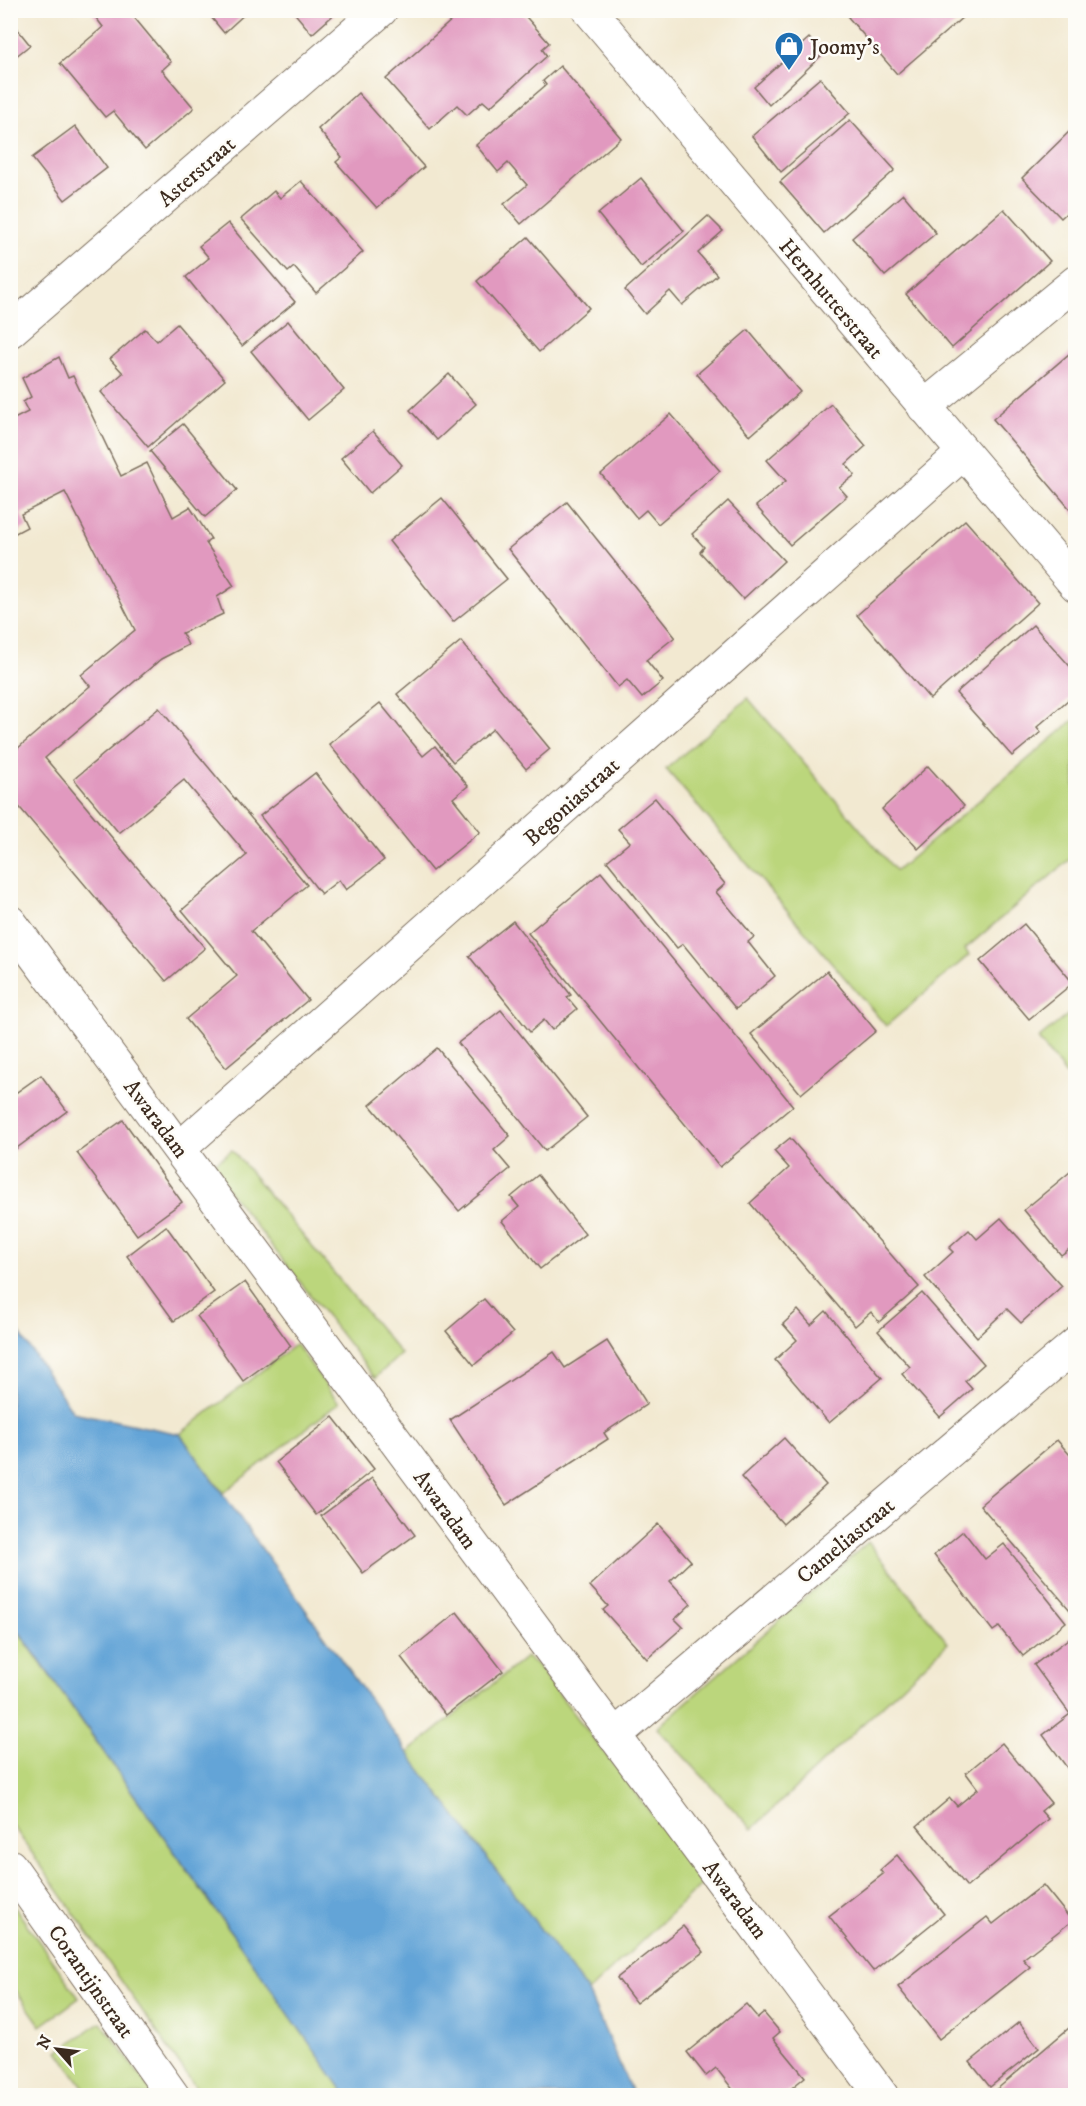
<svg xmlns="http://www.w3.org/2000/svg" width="1086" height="2106" font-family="'IM FELL DW Pica',serif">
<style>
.green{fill:#bbd67b;stroke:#7b804c;stroke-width:1.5}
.water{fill:#64a4d7;stroke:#50677a;stroke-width:1.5}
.building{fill:#e199bf}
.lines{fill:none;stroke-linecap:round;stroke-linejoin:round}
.minor-casing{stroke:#7b6d5d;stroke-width:35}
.minor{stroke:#fff;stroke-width:33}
.labels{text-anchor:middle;stroke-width:5;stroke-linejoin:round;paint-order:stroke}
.poi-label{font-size:22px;fill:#3b2a1e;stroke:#fdfcf7;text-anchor:start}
.street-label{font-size:22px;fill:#3b2a1e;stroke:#fdfcf7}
</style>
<rect width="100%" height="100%" fill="#fdfcf7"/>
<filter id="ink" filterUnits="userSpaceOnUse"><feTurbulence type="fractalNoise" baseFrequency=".0167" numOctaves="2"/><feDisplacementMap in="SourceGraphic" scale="12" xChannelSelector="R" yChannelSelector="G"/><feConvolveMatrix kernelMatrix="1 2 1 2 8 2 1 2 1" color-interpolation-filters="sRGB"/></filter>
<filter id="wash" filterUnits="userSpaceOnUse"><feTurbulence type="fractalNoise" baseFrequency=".008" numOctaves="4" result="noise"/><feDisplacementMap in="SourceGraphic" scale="24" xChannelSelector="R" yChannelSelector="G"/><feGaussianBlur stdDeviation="1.35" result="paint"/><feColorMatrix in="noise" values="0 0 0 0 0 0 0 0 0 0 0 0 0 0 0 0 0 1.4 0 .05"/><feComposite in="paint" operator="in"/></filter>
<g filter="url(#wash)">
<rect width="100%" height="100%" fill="#f2e9d1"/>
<g class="green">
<path d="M748 698 896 871 1075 719V855L965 949 969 955 886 1026 666 769Z"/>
<path d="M1075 1009V1086L1038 1039Z"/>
<path d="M232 1150 401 1354 375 1378 210 1167Z"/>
<path d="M296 1344 339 1403 223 1493 180 1434Z"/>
<path d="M868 1542 948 1643 752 1829 657 1728Z"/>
<path d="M10 1620 346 2095H201L11 1823Z"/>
<path d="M526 1657 536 1664 704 1882 588 1992 408 1753Z"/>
<path d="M11 1902 79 1998 41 2026 11 1984Z"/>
<path d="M101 2022 154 2095H89L58 2051Z"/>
</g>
<path class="water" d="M10 1319 73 1412 180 1434 408 1753 588 1992 633 2095H346L11 1620Z"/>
<g id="blocks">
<g class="building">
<path d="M90 10H128L171 62 162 70 194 108 145 150 113 111 105 117 60 63 103 27Z"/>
<path d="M219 10H249L224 33 211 17Z"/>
<path d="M292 10H339L312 34Z"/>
<path d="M463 10H520L549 43 542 49 547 56 490 107 483 101 467 115 457 105 430 129 386 79Z"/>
<path d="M855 10H971L897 74 848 17Z"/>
<path d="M10 20 30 45 10 61Z"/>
<path d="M809 38 823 54 769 105 754 87Z"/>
<path d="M560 66 621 138 521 224 504 204 527 185 508 163 498 172 476 145 546 85 543 81Z"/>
<path d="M820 78 850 113 781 172 752 136Z"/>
<path d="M358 93 424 167 377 208 336 162 342 157 318 129Z"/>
<path d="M850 120 895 170 824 233 780 182Z"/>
<path d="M1076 125V204L1061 218 1022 178Z"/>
<path d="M75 126 107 168 65 200 32 158Z"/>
<path d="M641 178 684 231 641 267 598 214Z"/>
<path d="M301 181 363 252 316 293 294 267 288 272 241 219 274 191 280 198Z"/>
<path d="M903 194 936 233 885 276 852 238Z"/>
<path d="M1004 209 1050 261 952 348 906 294Z"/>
<path d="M708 216 723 231 698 253 717 275 682 305 670 291 645 314 625 290Z"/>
<path d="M228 223 295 302 242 346 186 277 209 258 199 246Z"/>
<path d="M528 237 589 308 539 352 477 281Z"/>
<path d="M288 321 344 390 308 420 251 351Z"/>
<path d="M177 324 225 380 148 447 101 392 123 373 110 359 145 329 157 341Z"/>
<path d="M748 330 800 392 750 436 697 374Z"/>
<path d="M1076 348V516L993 419Z"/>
<path d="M59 357 68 378 73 376 121 476 147 463 173 517 190 507 211 539 206 543 234 586 217 597 223 614 182 633 188 645 161 659 45 758 205 948 166 981 10 796V755L90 686 81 675 135 630 65 492 21 514 27 527 10 536V421L28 412 23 402 31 397 22 378Z"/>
<path d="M449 374 476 404 437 440 410 410Z"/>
<path d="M831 404 866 446 846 464 855 475 839 487 847 496 790 545 756 506 786 481 767 460Z"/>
<path d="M671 414 720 471 658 524 646 510 637 518 601 474Z"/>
<path d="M183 424 237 490 205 517 150 451Z"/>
<path d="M373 431 402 465 370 493 341 458Z"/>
<path d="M442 498 507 579 453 622 389 541Z"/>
<path d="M728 501 784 561 743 599 700 552 704 547 692 534Z"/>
<path d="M567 502 675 637 646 660 663 681 642 698 627 680 618 687 508 549Z"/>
<path d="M965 520 1038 603 930 699 857 615Z"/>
<path d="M1033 625 1076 673V693L1037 727 1041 732 1012 756 956 693Z"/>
<path d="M461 641 550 749 526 769 493 729 453 762 397 694Z"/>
<path d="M380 703 423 756 435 746 468 786 453 798 480 832 432 871 329 744Z"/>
<path d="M159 708 307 885 251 931 308 1000 226 1068 186 1019 237 976 182 910 247 855 184 780 119 833 74 779Z"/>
<path d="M928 766 964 806 918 849 882 809Z"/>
<path d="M315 773 384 860 346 890 339 880 321 894 260 816Z"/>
<path d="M655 798 725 884 716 892 754 937 748 942 775 976 736 1009 683 944 677 948 607 861 630 842 618 829Z"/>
<path d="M601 872 793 1106 720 1167 528 933Z"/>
<path d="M513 921 571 995 567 997 577 1009 552 1030 544 1020 530 1032 469 956Z"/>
<path d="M1024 924 1073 983 1029 1019 980 961Z"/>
<path d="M827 971 876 1031 801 1094 751 1034Z"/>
<path d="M501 1010 587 1117 545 1151 458 1043Z"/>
<path d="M437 1048 510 1136 494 1150 510 1169 459 1211 370 1105Z"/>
<path d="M41 1075 67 1111 10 1153V1097Z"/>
<path d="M123 1120 182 1202 137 1235 77 1153Z"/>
<path d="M790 1138 919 1287 879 1322 871 1312 855 1326 750 1203 789 1168 774 1151Z"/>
<path d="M1076 1167V1244L1061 1255 1024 1210Z"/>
<path d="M538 1175 585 1234 540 1269 502 1221 519 1207 511 1197Z"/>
<path d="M1001 1218 1062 1286 1021 1323 1007 1309 977 1337 925 1277 953 1252 949 1248 969 1230 977 1239Z"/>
<path d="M166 1226 214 1292 174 1321 127 1256Z"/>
<path d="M245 1282 291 1346 243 1381 197 1316Z"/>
<path d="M922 1293 984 1364 965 1381 972 1389 940 1417 902 1374 910 1367 878 1331Z"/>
<path d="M484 1299 513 1333 474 1365 446 1331Z"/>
<path d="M798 1310 811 1325 826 1311 882 1378 829 1423 775 1360 797 1340 783 1324Z"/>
<path d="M607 1341 647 1404 604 1433 608 1439 506 1505 450 1420 554 1352 565 1368Z"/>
<path d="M333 1417 374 1469 316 1515 276 1462Z"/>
<path d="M784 1438 826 1485 783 1524 741 1477Z"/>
<path d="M1057 1440 1076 1462V1617L980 1505Z"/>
<path d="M372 1478 415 1535 363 1573 321 1516Z"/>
<path d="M658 1524 691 1561 670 1581 691 1604 675 1619 683 1627 647 1659 603 1610 608 1606 590 1586Z"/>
<path d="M963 1531 985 1559 1004 1544 1066 1622 1023 1656 999 1627 993 1631 934 1555Z"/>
<path d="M457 1612 503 1671 446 1715 401 1657Z"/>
<path d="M1076 1633V1780L1043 1735 1070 1714 1034 1665Z"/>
<path d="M1002 1743 1051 1803 1041 1811 1048 1819 967 1887 917 1826 950 1798 957 1806 978 1789 966 1773Z"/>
<path d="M897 1855 944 1914 873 1971 829 1916 883 1874 880 1870Z"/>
<path d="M1043 1885 1072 1921 1023 1959 1030 1967 939 2039 898 1987 987 1917 993 1924Z"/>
<path d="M683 1926 704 1952 636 2003 617 1978Z"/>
<path d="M746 2004 758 2018 764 2013 780 2032 773 2038 805 2077 782 2096H738L716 2068 706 2076 687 2052Z"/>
<path d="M1019 2022 1039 2048 990 2087 970 2062Z"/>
<path d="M1076 2022V2096H989Z"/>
</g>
</g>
</g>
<g filter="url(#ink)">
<use href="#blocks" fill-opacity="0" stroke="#7b6d5d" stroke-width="1.5"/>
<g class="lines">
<g class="minor-casing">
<g id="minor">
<path d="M589 10 1076 585"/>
<path d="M10 331 381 10"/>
<path d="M924 407 1076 282"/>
<path d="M10 922 882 2096"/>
<path d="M180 1148 962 454"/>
<path d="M614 1736 1076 1344"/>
<path d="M10 1866 173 2096"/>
</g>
</g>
<use href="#minor" class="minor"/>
</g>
</g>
<defs>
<g id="shop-pin" transform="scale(1.5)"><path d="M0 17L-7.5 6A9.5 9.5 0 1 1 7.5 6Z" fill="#1f6fb2" stroke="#fdfcf7"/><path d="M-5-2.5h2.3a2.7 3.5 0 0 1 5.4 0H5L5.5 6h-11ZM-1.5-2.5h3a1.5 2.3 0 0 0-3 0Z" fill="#fff"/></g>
</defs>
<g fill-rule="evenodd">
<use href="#shop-pin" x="789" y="46"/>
</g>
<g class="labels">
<g class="poi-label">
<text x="810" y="54">Joomy's</text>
</g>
<g class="street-label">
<text transform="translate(196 171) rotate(-41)" y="8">Asterstraat</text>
<text transform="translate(832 298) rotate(50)" y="8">Hernhutterstraat</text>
<text transform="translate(571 801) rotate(-42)" y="8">Begoniastraat</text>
<text transform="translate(157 1118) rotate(53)" y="8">Awaradam</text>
<text transform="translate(446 1509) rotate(54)" y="8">Awaradam</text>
<text transform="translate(845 1540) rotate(-40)" y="8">Cameliastraat</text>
<text transform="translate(736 1899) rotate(53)" y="8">Awaradam</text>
<text transform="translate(92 1981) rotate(55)" y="8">Corantijnstraat</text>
</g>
</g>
<rect width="1086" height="2106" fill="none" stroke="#fdfcf7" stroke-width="36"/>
<g transform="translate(57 2049) rotate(298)" stroke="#fdfcf7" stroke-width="4.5" paint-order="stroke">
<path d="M0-4.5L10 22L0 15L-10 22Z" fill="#3b2a1e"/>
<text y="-9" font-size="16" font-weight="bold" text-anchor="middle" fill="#3b2a1e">N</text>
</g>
</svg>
